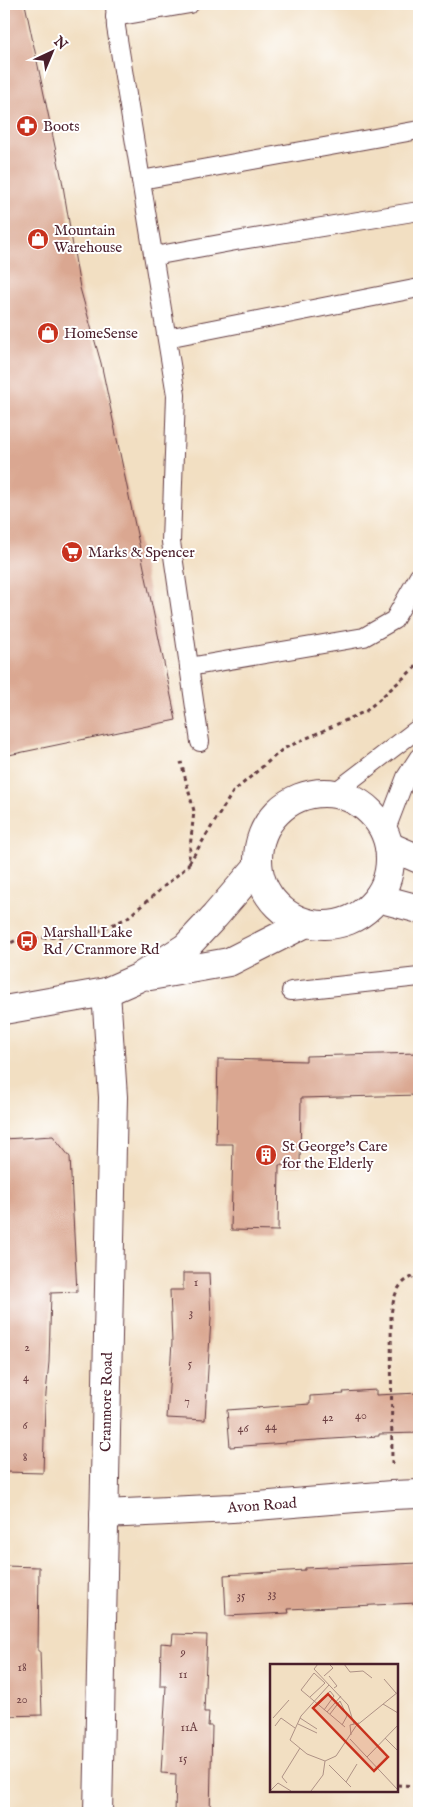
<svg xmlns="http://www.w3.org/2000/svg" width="423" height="1817" font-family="'IM FELL English',serif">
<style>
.building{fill:#daa791}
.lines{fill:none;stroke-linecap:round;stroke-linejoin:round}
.service-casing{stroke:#633c42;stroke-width:20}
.minor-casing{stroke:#633c42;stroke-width:30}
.secondary-casing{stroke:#633c42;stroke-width:30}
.path{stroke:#633c42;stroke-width:3;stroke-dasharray:4 4;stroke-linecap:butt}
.service{stroke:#fff;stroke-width:18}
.minor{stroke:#fff;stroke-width:28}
.secondary{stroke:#fff;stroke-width:28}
.labels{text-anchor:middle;stroke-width:4;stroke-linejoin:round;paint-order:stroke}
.number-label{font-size:12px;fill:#6e4144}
.poi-label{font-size:15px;fill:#4a1f2b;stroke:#fff;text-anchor:start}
.street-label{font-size:15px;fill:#4a1f2b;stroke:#fff}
.inset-road{fill:none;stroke:#af9286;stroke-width:1}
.view{fill:#c8321e;fill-opacity:0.15;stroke:#c8321e;stroke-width:2.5}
.inset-edge{fill:none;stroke:#4a1f2b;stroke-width:2.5}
</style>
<rect width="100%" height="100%" fill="#fff"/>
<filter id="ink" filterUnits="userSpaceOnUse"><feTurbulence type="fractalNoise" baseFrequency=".02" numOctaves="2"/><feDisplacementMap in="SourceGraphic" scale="10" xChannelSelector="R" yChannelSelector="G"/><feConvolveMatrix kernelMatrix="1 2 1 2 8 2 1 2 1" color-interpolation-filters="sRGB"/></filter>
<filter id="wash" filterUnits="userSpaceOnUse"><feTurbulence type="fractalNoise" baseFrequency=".0096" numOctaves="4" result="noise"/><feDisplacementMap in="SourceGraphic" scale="20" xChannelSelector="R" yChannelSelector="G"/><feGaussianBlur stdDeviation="1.12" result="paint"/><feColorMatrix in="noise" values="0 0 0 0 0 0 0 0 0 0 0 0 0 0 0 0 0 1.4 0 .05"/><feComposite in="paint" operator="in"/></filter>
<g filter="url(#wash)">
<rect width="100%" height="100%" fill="#f2dfc2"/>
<g id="blocks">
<g class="building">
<path d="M4 4H25L62 180 80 288 101 363 176 720 4 756Z"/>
<path d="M419 1053V1095L301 1098 300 1166 279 1165 278 1231 231 1230 233 1144H216L218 1059 306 1061V1056Z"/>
<path d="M53 1136 70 1157 77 1292 51 1293 49 1362 45 1404 43 1473 5 1472 7 1393H4V1139Z"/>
<path d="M183 1273H209L211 1318 205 1420 167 1418 172 1342 170 1290H183Z"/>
<path d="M376 1390V1395L419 1393V1433L379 1434V1436L286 1442V1443L230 1447 227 1410 310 1404V1396L344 1394 343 1392Z"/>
<path d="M419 1563V1601H417V1603L288 1609 289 1613 226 1616 224 1575 305 1570V1568Z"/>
<path d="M4 1566 39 1567 38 1651H40L42 1715 4 1716Z"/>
<path d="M173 1634 207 1635 204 1712H209L208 1726H212L210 1813H175L176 1774 161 1773 166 1686H160L161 1643 172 1644Z"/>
</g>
</g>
</g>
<g filter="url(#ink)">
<use href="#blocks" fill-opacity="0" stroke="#633c42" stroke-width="1"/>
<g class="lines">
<g class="service-casing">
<g id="service">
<path d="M115 4 116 27 176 395 171 542 200 742"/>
<path d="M115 17 190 4"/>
<path d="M141 180 419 130"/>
<path d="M154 256 236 241 419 211"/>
<path d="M167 338 419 288"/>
<path d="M189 667 364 637 394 620 419 576"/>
<path d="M334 793 419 728"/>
<path d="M385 832 406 777 419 757"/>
<path d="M291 991 419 977"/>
</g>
</g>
<g class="minor-casing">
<g id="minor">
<path d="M104 1514 232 1508 392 1495 419 1494"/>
<path d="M98 1813 113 1097 106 992"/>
</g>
</g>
<g class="secondary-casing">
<g id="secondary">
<circle cx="324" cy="859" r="66"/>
<path d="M389 846 419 859"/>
<path d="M378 898 419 909"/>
<path d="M150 976 229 962 306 923"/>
<path d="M4 1010 106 992 138 978 186 947 215 916 258 866"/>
</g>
</g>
<g class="path">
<path d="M189 863 233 792 283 749 366 711 419 664"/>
<path d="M4 946 19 939 90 935 127 918 188 866 194 811 181 762"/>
<path d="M392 1464 391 1315C394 1295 397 1280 419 1275"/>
<path d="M397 1785 419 1786"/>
</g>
<use href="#service" class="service"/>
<use href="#minor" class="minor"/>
<use href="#secondary" class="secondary"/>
</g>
</g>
<defs>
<g id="pharmacy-disc" transform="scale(1.125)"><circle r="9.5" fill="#c8321e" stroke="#fff"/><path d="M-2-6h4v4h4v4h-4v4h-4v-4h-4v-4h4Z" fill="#fff"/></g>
<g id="shop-disc" transform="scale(1.125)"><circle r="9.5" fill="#c8321e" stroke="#fff"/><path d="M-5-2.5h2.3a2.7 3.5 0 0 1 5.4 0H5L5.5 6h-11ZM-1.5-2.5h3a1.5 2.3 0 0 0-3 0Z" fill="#fff"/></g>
<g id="supermarket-disc" transform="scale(1.125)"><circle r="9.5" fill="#c8321e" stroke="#fff"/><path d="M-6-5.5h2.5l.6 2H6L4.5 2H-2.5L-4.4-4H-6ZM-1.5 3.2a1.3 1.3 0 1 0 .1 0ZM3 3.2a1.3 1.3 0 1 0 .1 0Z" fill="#fff"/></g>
<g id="bus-disc" transform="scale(1.125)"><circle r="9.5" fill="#c8321e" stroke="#fff"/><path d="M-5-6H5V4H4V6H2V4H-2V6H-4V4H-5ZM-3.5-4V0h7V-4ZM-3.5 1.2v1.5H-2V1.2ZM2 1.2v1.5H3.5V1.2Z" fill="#fff"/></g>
<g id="building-disc" transform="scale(1.125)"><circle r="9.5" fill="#c8321e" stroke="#fff"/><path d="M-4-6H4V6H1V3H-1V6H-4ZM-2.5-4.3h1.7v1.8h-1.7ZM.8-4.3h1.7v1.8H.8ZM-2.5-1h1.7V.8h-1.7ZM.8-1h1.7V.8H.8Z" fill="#fff"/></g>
</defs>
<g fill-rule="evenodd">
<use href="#pharmacy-disc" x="27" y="126"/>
<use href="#shop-disc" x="38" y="239"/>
<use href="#shop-disc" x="48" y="333"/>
<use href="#supermarket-disc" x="72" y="552"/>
<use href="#bus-disc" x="27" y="941"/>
<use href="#building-disc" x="266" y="1155"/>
</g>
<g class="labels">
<g class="number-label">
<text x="196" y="1286">1</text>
<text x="191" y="1316">3</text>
<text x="27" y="1351">2</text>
<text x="190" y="1367">5</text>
<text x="26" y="1381">4</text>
<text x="187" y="1405">7</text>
<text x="361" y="1419">40</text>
<text x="328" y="1421">42</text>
<text x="25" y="1429">6</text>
<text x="271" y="1430">44</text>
<text x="243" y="1432">46</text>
<text x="25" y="1461">8</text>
<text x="272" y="1597">33</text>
<text x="241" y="1599">35</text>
<text x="183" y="1656">9</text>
<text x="22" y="1671">18</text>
<text x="183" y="1678">11</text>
<text x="22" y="1703">20</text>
<text x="189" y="1731">11A</text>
<text x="183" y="1762">15</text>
</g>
<g class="poi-label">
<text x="43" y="131">Boots</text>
<text x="54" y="235">Mountain<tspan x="54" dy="17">Warehouse</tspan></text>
<text x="64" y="338">HomeSense</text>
<text x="88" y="557">Marks &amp; Spencer</text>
<text x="43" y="937">Marshall Lake<tspan x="43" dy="17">Rd / Cranmore Rd</tspan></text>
<text x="282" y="1151">St George's Care<tspan x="282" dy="17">for the Elderly</tspan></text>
</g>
<g class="street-label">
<text transform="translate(106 1402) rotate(-89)" y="5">Cranmore Road</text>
<text transform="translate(262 1505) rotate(-4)" y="5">Avon Road</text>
</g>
</g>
<g transform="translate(270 1664)">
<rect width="128" height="128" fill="#f2dfc2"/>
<path class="inset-road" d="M48 0 44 5 78 41 84 60M74 0 80 8 93 7 102 14M54 12 63 4 59 0M59 12 67 22 64 24M114 15 126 29M40 33 55 19 44 9 31 26 75 63M113 40 128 49M48 41 60 27 64 32 54 46M57 48 71 32M60 50 70 37 77 52 72 61M3 54 19 36M30 54 47 65M28 60 47 69M5 62 11 54 25 64M81 71 80 61 89 59M115 74 128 87M80 75 128 126M97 93 128 61M55 97 37 90 20 76 31 52 59 21M59 101 81 123M76 118 87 100M17 119 12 113 30 84M0 127 8 119 21 127M41 127 53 111 55 97 66 92 86 62 128 28"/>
<path class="view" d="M58 30 118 93 104 107 43 44Z"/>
<rect width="128" height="128" class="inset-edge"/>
</g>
<rect width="423" height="1817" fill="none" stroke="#fff" stroke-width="20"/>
<g transform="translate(52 52) rotate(44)" stroke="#ffffff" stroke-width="4" paint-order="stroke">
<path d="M0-4L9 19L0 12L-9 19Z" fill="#4a1f2b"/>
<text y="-8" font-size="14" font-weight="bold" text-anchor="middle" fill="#4a1f2b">N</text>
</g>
</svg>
